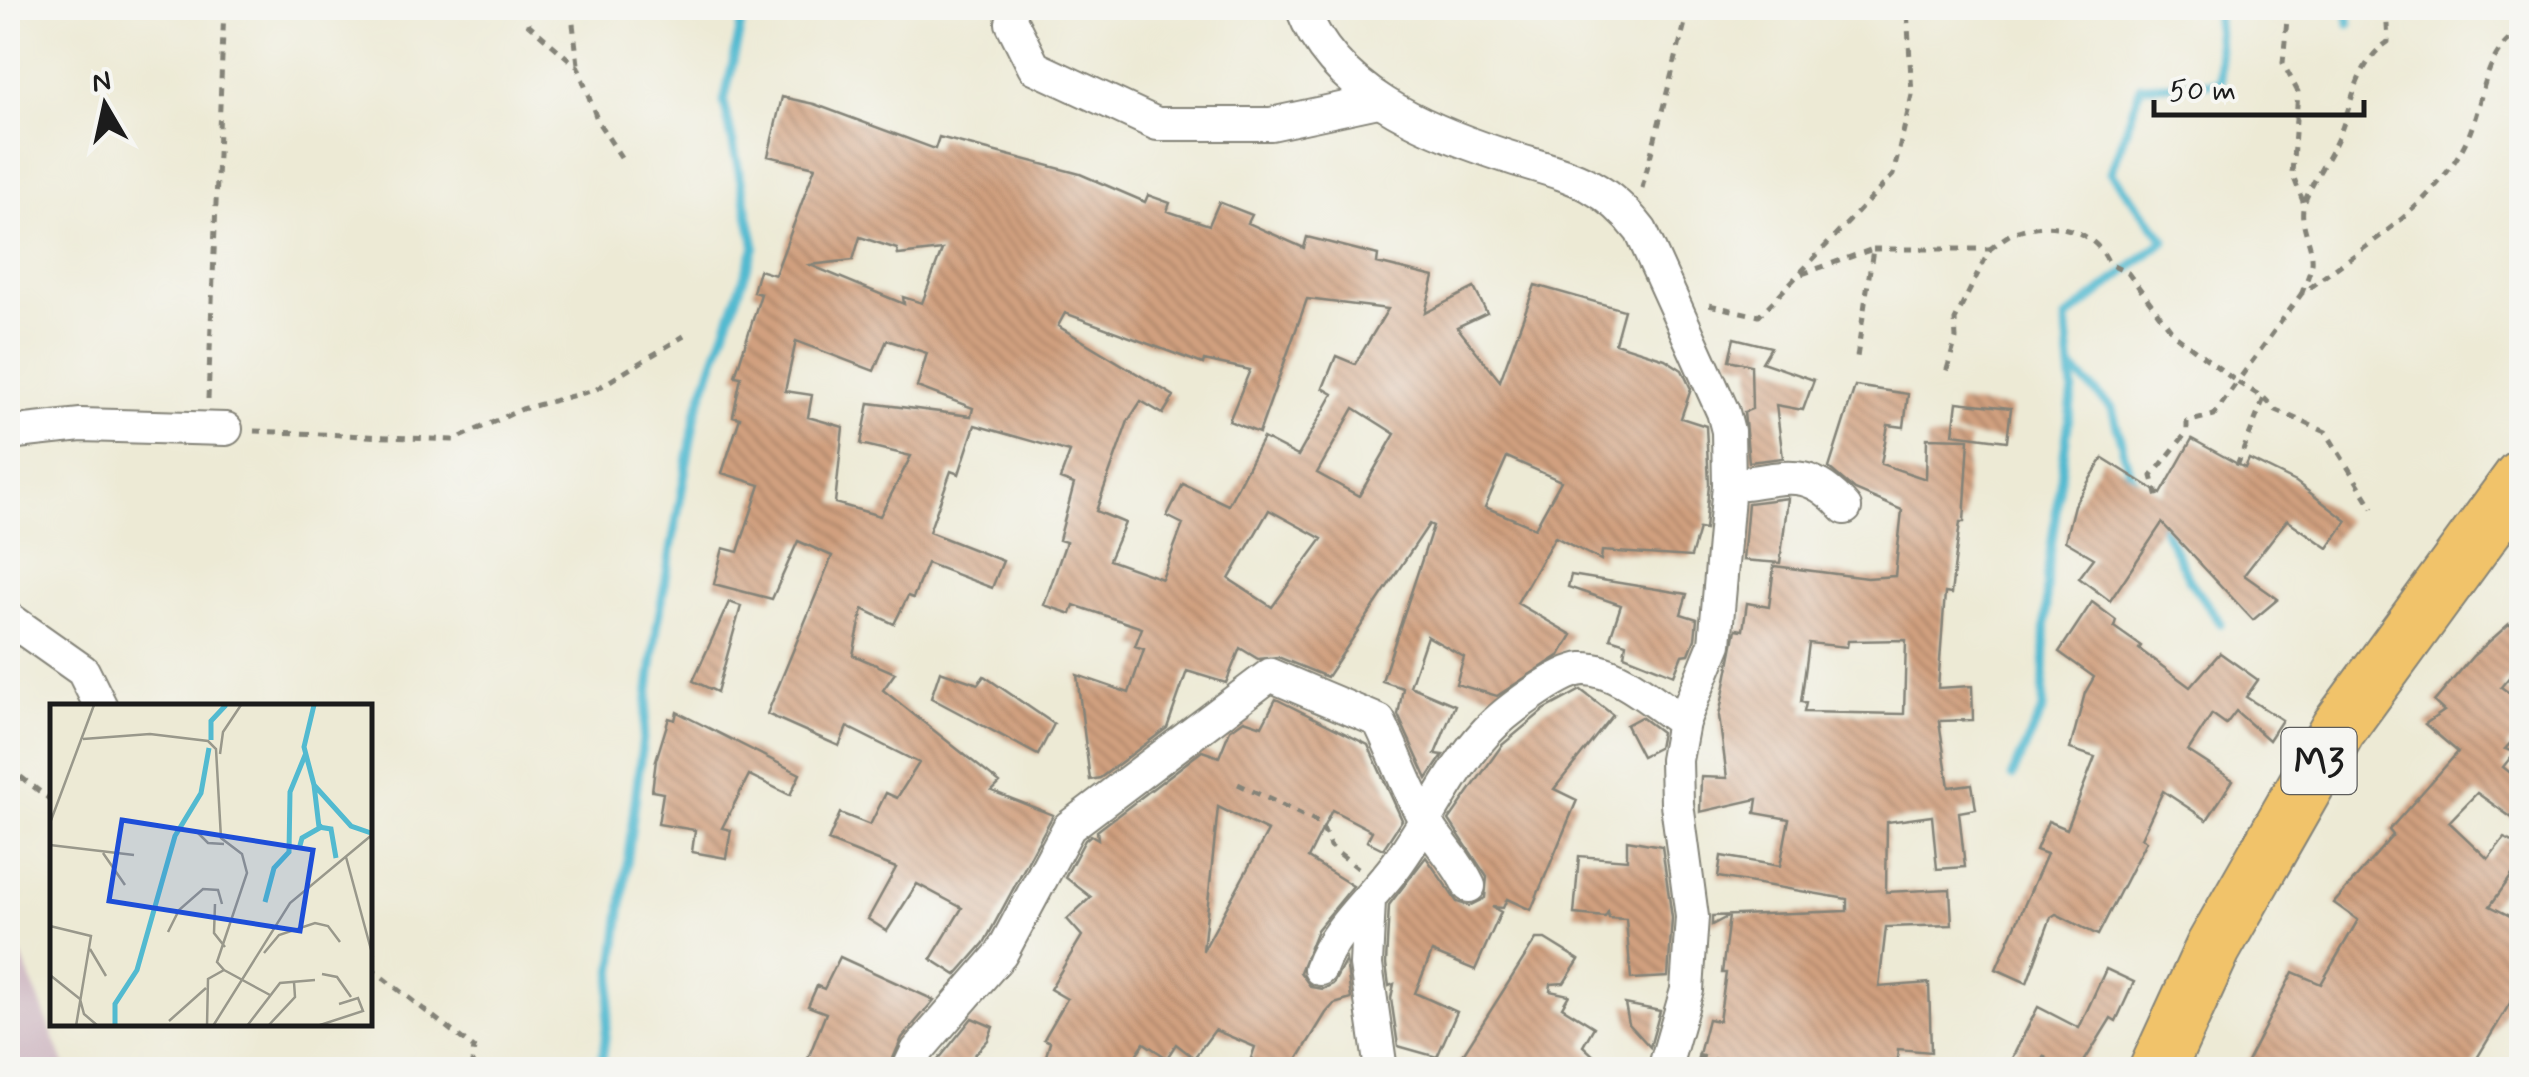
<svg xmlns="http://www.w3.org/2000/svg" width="2529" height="1077" font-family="Mynerve,sans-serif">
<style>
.industrial{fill:#d2bdc6}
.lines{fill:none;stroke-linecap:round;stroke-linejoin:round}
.stream{stroke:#52bad0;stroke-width:9}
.building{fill:url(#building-back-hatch);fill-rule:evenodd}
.minor-casing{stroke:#848378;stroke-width:36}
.trunk-casing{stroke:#848378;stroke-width:59}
.path{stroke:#848378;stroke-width:5;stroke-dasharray:8 8;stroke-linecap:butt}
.minor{stroke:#fff;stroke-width:32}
.trunk{stroke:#f1c36a;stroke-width:55}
.labels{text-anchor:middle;stroke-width:9;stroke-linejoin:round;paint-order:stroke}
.shield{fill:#f6f6f2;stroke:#5d5d5c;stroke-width:2.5}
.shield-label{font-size:38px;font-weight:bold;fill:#1c1c1c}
.inset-river{fill:none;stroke:#52bad0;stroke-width:5}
.inset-road{fill:none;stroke:#99988b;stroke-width:2.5}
.view{fill:#1d4ed8;fill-opacity:0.15;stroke:#1d4ed8;stroke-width:5}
.inset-edge{fill:none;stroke:#1c1c1c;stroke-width:5}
</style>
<defs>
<pattern id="building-back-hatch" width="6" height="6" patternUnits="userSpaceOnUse" patternTransform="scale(2.5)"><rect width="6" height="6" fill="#d1a07f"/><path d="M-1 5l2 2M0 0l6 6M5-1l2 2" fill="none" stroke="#a98267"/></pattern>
</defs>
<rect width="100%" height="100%" fill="#f6f6f2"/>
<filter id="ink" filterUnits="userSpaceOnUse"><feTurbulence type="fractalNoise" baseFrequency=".01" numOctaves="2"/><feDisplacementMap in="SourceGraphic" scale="20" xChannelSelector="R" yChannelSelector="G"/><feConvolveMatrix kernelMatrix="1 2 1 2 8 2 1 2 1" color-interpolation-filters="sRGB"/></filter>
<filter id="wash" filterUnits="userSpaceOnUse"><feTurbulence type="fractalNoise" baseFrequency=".0048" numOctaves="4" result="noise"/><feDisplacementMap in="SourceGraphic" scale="40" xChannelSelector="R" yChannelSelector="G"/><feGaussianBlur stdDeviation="2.25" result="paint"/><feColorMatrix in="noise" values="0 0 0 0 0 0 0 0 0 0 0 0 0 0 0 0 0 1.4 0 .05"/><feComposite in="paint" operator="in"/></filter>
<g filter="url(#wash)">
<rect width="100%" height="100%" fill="#edead5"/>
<path class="industrial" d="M8 920 66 1069H8Z"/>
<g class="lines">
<g class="stream">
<path d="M2347 8 2349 24"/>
<path d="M2071 368 2112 408 2130 475 2136 484"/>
<path d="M2156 513 2190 581 2221 623"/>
<path d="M2012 776 2043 709 2047 577 2073 390 2066 319 2165 240 2111 172 2141 86 2221 82 2216 8"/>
<path d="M601 1070 657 627 696 413 755 246 724 102 745 8"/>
</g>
</g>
<g id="blocks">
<g class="building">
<path d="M782 97 814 104 935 149 939 137 1080 174 1145 202 1148 195 1170 203 1167 211 1209 225 1219 202 1252 215 1248 223 1304 248 1307 237 1378 255 1377 263 1434 277 1425 313 1474 288 1487 313 1457 327 1500 381 1535 285 1624 310 1615 343 1665 359 1682 370 1691 389 1681 418 1706 426 1709 484 1705 530 1699 529 1691 557 1602 551 1601 560 1555 537 1517 603 1572 635 1560 655 1497 696 1456 684 1464 657 1427 636 1410 686 1455 705 1435 754 1443 755 1427 779 1398 715 1403 688 1382 681 1433 526 1429 524 1327 677 1278 657 1258 659 1240 648 1226 683 1187 671 1167 728 1100 778 1090 780 1077 675 1129 693 1144 649 1135 646 1142 628 1074 605 1071 614 1044 605 1066 542 1059 540 1074 484 1060 479 1070 452 975 425 959 474 951 471 929 532 1003 561 992 588 927 563 913 598 908 596 894 624 863 609 853 655 895 673 883 690 1000 783 992 791 1053 815 984 943 956 975 931 959 962 908 917 884 887 931 868 919 896 868 828 841 840 813 870 825 886 793 897 798 919 763 847 727 839 746 767 714 832 556 798 541 772 599 714 584 723 548 738 552 760 485 722 473 740 418 733 416 741 377 735 376 761 294 753 292 759 270 775 275 815 167 768 156ZM860 237 897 249 898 255 942 250 922 303 903 297 904 304 810 265 853 260ZM1307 299 1388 309 1355 364 1336 356 1323 388 1333 394 1298 456 1263 438 1228 505 1183 484 1167 516 1183 524 1162 579 1109 560 1125 523 1096 511 1128 421 1141 401 1163 414 1174 396 1058 326 1065 313 1203 364 1204 360 1250 370 1229 421 1259 433ZM887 340 927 353 917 387 973 408 971 416 869 403 861 444 911 456 880 516 835 503 843 427 808 417 812 395 785 391 796 341 874 371ZM1354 408 1395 434 1359 496 1317 473ZM1507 457 1561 481 1535 528 1485 507ZM1269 510 1322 539 1272 607 1229 579Z"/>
<path d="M1734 338 1771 347 1762 362 1814 380 1803 410 1776 405 1783 458 1749 462 1744 412 1752 409 1751 365 1729 360Z"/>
<path d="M1855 386 1908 394 1904 427 1888 425 1881 464 1926 479 1927 438 1969 439 1964 522H1960L1951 594 1945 593 1938 688 1972 686 1973 720 1939 721 1949 787 1972 784 1976 809 1959 812 1965 867 1937 869 1932 816 1887 822 1886 892 1950 889 1952 925 1886 927 1879 987 1929 983 1931 1052 1898 1049 1896 1070H1695L1708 1019 1719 1021 1726 973H1722L1729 916 1712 925V916L1847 911V899L1718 877 1721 856 1780 866 1789 819 1755 813 1757 799 1700 812 1701 777 1727 778 1719 716 1736 629 1743 630 1747 603 1769 607 1774 566 1867 578 1895 576 1902 510 1855 490 1829 468ZM1906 640 1904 714 1804 712 1806 703 1801 702 1809 643 1847 647 1848 641Z"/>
<path d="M1957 402 2011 408 2007 441 1953 434Z"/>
<path d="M2192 439 2245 468 2249 459 2296 482 2347 521 2328 548 2287 520 2244 575 2278 599 2253 620 2162 523 2110 601 2079 578 2094 558 2065 541 2074 505 2103 458 2161 494Z"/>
<path d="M1788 498 1780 563 1743 560 1748 503Z"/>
<path d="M1571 575 1687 594 1681 614 1697 619 1695 639 1689 654 1682 655 1674 675 1624 655 1626 643 1610 638 1621 605 1568 587Z"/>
<path d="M729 602 741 606 717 692 693 681Z"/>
<path d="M2092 602 2116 620 2114 627 2141 646 2139 649 2190 687 2220 653 2258 680 2246 697 2282 720 2269 740 2236 711 2226 724 2212 714 2188 751 2233 780 2207 820 2163 791 2141 838 2146 841 2098 935 2056 914 2051 917 2027 983 1996 969 2047 854 2036 850 2048 821 2067 829 2095 757 2070 749 2085 693 2094 677 2059 652Z"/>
<path d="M2509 624 2522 636V662L2501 687 2522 702V731L2505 749 2515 752 2503 767 2522 782V825L2477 793 2449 822 2488 859 2504 838 2522 847V861L2490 906 2522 922V994L2516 993 2470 1070H2243L2293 972 2321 984 2358 920 2334 903 2393 835 2389 830 2458 752 2425 724 2444 711 2434 702 2473 656Z"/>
<path d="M940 671 978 684 984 676 1054 724 1038 755 931 698Z"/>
<path d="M1581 690 1613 715 1554 789 1577 800 1531 910 1507 899 1503 908 1492 907 1501 912 1475 970 1432 952 1415 993 1457 1012 1437 1057 1398 1046 1391 998 1394 984 1389 986 1386 964 1389 905 1426 857 1457 902 1469 906 1485 898 1487 877 1449 820 1502 745 1544 710Z"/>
<path d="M1276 699 1368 745 1402 820 1383 849 1367 841 1372 831 1332 810 1308 858 1353 886 1317 930 1300 972 1311 987 1323 989 1333 984 1346 960 1351 999 1334 1004 1326 1013 1291 1070H1247L1255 1047 1215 1030 1194 1058 1176 1044 1167 1058 1144 1043 1126 1070H1042L1050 1042 1044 1039 1067 999 1050 989 1082 936 1067 919 1091 897 1065 877 1085 840 1091 835 1098 839 1097 831 1202 751 1219 757 1230 730 1244 720 1262 726ZM1218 807 1268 831 1203 951Z"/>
<path d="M677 712 800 774 790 795 749 775 722 828 731 830 726 858 692 852 695 830 658 824 663 793 652 791 656 760 669 718 675 720Z"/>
<path d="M1641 717 1661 732 1658 748 1642 756 1626 725Z"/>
<path d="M1627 840 1662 846 1672 918 1668 977 1631 979 1626 919 1609 918 1608 912 1605 917 1574 914 1579 856 1627 860Z"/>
<path d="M1536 939H1545L1579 960 1564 983 1551 984 1550 991 1569 995 1562 1007 1594 1027 1583 1046 1609 1070H1453Z"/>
<path d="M840 957 934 1000 902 1038 888 1070H828L807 1061 826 1013 808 1006 817 986 824 989Z"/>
<path d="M2106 969 2134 982 2116 1021 2111 1018 2079 1070H2059L2044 1056 2037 1070H2006L2038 1007 2079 1028Z"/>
<path d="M1625 1004 1660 1011 1650 1047 1629 1024Z"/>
<path d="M972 1018 993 1027 988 1040 961 1070H930Z"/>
</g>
</g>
</g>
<g filter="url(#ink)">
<use href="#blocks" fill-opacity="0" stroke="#848378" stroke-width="2.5"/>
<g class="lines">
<g class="minor-casing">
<g id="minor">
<path d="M1302 8C1334 92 1423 129 1505 156 1564 175 1601 179 1641 231L1723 412 1728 431 1729 485 1715 644 1683 722 1676 760 1677 804 1692 917 1687 990 1664 1070"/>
<path d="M1012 23 1034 67 1157 124H1271L1378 101"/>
<path d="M8 433 81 425 226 429"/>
<path d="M1729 485C1783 480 1806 463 1845 508"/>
<path d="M8 618 83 671 101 707"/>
<path d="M1369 900 1366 965 1381 1070"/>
<path d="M1320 969C1334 929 1372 898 1397 864 1428 822 1451 769 1487 731 1504 713 1559 671 1583 669 1616 668 1657 705 1683 722"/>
<path d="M908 1070 917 1051 1001 954 1069 827 1270 675 1379 721C1398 759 1413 807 1439 841 1450 856 1460 867 1469 886"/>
</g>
</g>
<g class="trunk-casing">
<path id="trunk" d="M2157 1070 2213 948 2338 729 2522 477"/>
</g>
<g class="path">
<path d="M522 8 528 24 578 67 598 122 621 157"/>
<path d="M571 8 578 64"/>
<path d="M2288 8 2283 63 2298 92 2292 173 2304 204"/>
<path d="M2386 8 2388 42C2358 62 2353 98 2342 128 2333 153 2313 178 2304 204 2298 224 2314 245 2312 264 2310 273 2305 284 2302 293 2361 248 2436 207 2468 137 2484 102 2483 50 2522 31"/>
<path d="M1642 188 1689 8"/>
<path d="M1873 249H1990L1955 320 1956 339 1946 373"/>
<path d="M1990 249C1998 243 2008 234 2018 231 2052 219 2096 230 2109 264L2128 273 2174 334 2237 382 2214 415 2187 422V432L2152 476 2159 502"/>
<path d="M1802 274 1873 249 1856 364"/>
<path d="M1709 305 1759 316 1893 175 1912 95 1907 8"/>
<path d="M2264 398 2276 410 2326 432 2373 508"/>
<path d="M208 399 224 8"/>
<path d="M254 431 454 440 522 409 595 390 684 336"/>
<path d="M2237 466 2264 398 2237 382 2302 293"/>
<path d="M8 767 52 801"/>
<path d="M1238 784 1321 824 1330 846 1358 868"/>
<path d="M370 968 474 1048 471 1070"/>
<path d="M1697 1056 1732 1064 1729 1070"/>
<path d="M1809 1070 1810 1063"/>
</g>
<use href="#minor" class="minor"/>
<use href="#trunk" class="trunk"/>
</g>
</g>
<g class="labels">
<rect class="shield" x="2281.5" y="728" width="75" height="66" rx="8"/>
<g class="shield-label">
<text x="2319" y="774">M3</text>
</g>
</g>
<g transform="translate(50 704)">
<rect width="322" height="322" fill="#edead5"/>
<path class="inset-river" d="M264 1 254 43 264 81 301 122 321 129M161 36V17L176 1M264 81 269 123 281 125 286 154M249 145 252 134 273 122M215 198 224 164 239 148 240 88 256 49M65 322V300L87 266 125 132 151 89 159 44"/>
<path class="inset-road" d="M33 35 100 30 158 37 166 45 171 134 192 150 197 169 167 258 174 266 158 275 157 322M170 50 173 28 191 1M0 119 44 1M148 129 158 139 174 140M0 141 84 151M53 149 75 181M296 153 323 253M165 200 164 229 175 243M0 222 41 232 26 322M118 228 129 206 153 185 168 186 172 200M40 245 56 272M214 249 229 231 265 219 278 222 290 238M174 266 220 291M272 270 287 273 301 293M0 271 30 295 34 310 48 322M119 317 156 284M163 322 240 199 323 130M197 322 230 279 265 276M218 322 245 293 244 278M267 322 313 307 308 294 289 300"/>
<path class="view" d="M72 116 263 146 250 227 59 197Z"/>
<rect width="322" height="322" class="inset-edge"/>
</g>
<rect width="2529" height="1077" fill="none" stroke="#f6f6f2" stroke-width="40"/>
<g transform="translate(105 105) rotate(351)" stroke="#f6f6f2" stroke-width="8" paint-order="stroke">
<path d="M0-8L18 38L0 25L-18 38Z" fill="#1c1c1c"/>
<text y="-15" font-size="28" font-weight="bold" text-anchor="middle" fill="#1c1c1c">N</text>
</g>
<path d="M2154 100v15h210v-15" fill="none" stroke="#1c1c1c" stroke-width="5"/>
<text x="2169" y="100" font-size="30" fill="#1c1c1c" stroke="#f6f6f2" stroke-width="8" paint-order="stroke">50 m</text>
</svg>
